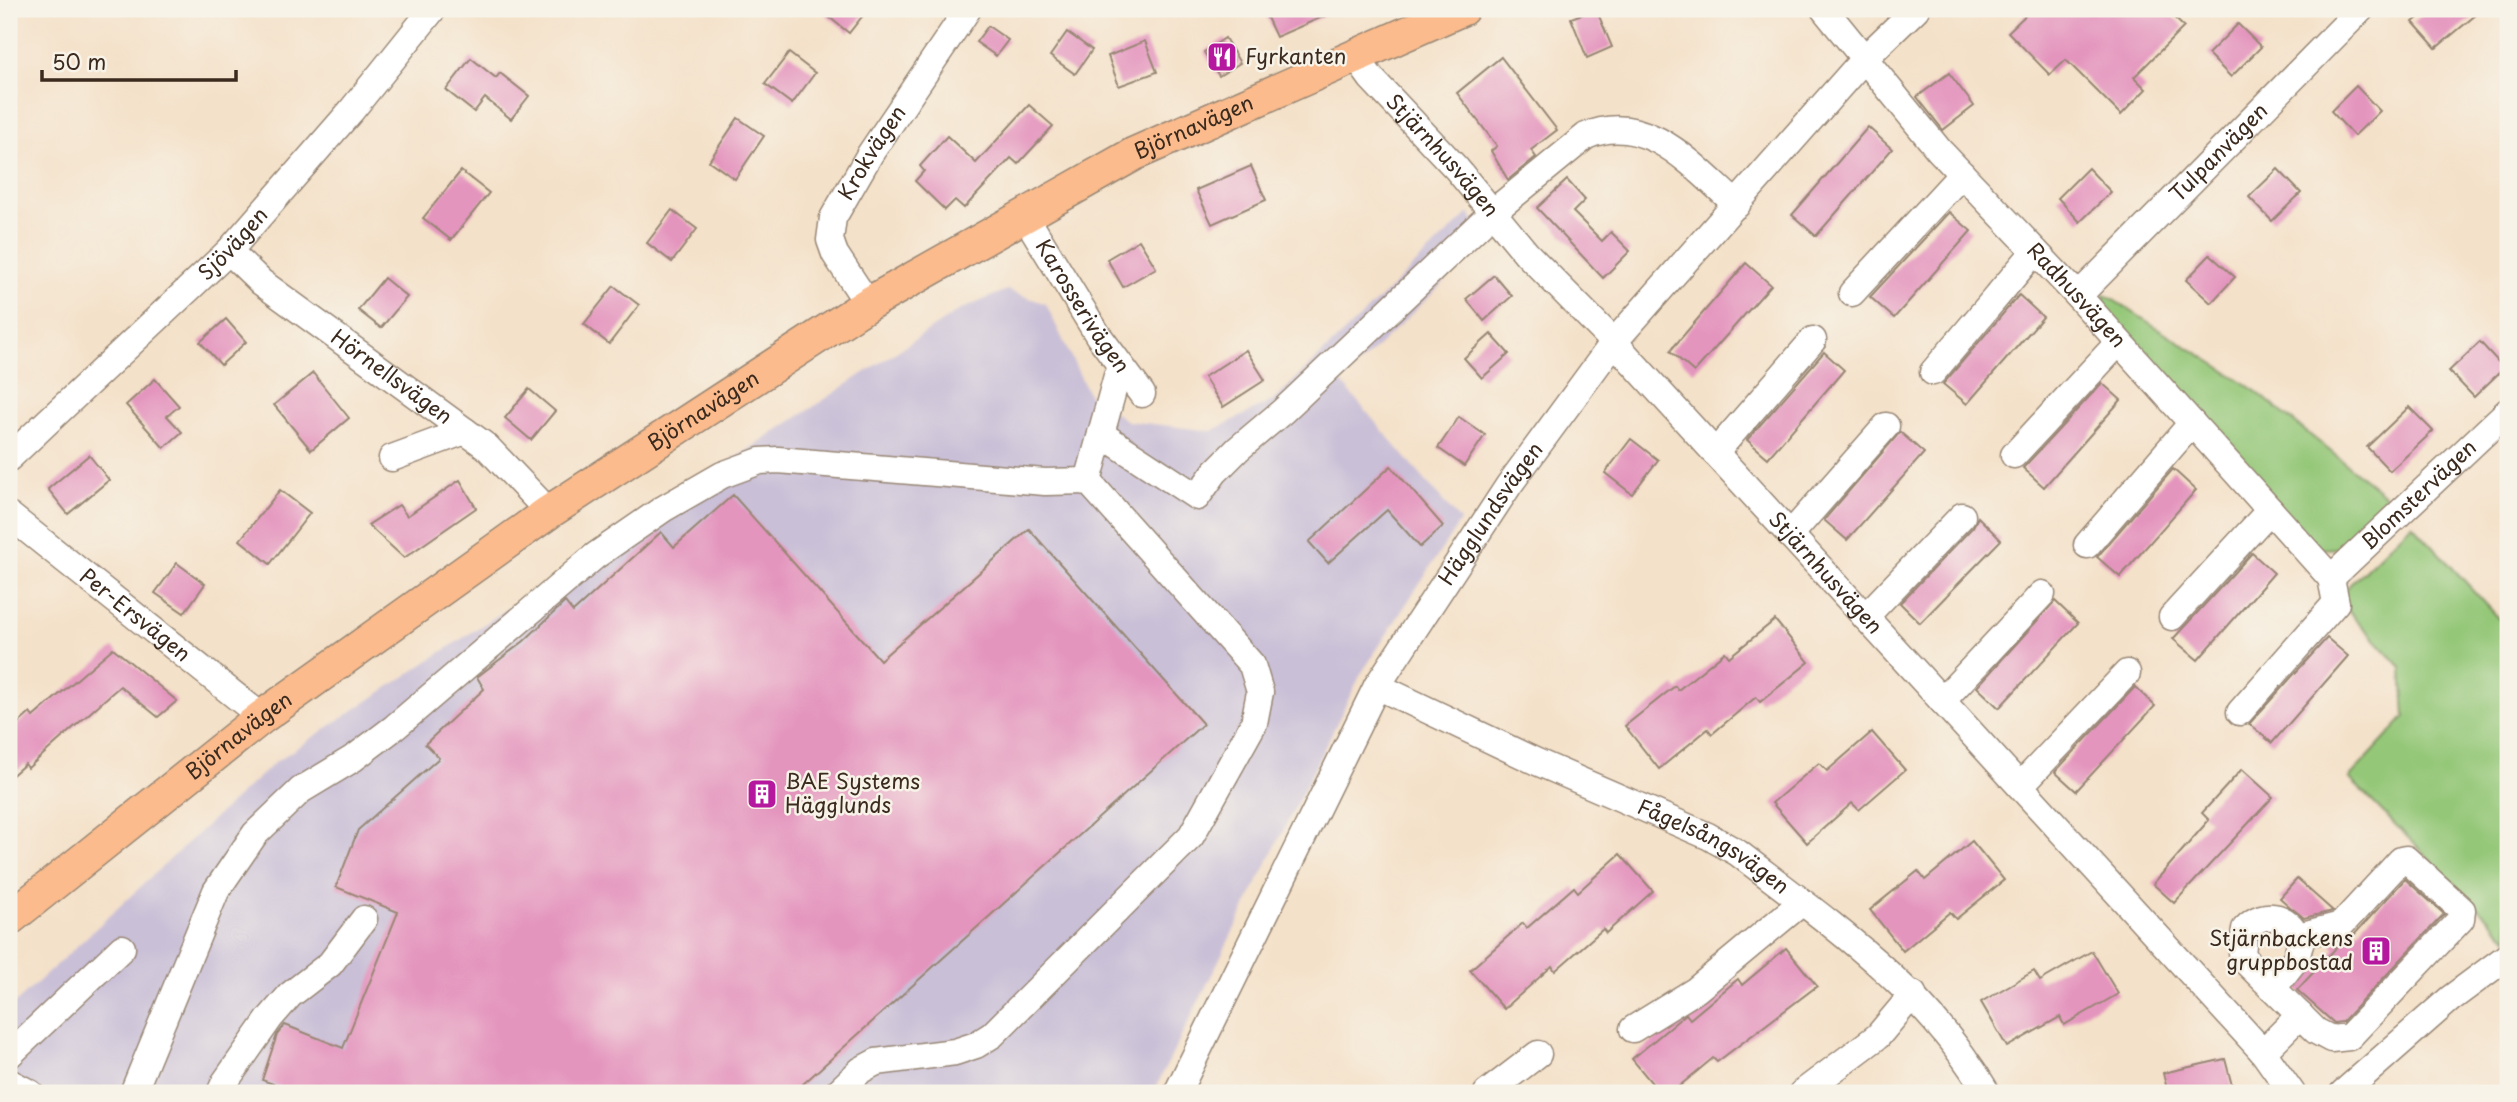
<svg xmlns="http://www.w3.org/2000/svg" width="2517" height="1102" font-family="'Playpen Sans',sans-serif">
<style>
.industrial{fill:#c9bfd7}
.green{fill:#94c778;stroke:#68784b;stroke-width:2}
.building{fill:#e495be}
.lines{fill:none;stroke-linecap:round;stroke-linejoin:round}
.minor-casing{stroke:#988674;stroke-width:29}
.major-casing{stroke:#988674;stroke-width:36}
.minor{stroke:#fff;stroke-width:26}
.major{stroke:#fbbb8c;stroke-width:33}
.labels{text-anchor:middle;stroke-width:5;stroke-linejoin:round;paint-order:stroke}
.poi-label{font-size:21px;fill:#3b2a1e;stroke:#f7f3e8;text-anchor:start}
.street-label{font-size:21px;fill:#3b2a1e;stroke:#f7f3e8}
</style>
<rect width="100%" height="100%" fill="#f7f3e8"/>
<filter id="ink" filterUnits="userSpaceOnUse"><feTurbulence type="fractalNoise" baseFrequency=".0143" numOctaves="2"/><feDisplacementMap in="SourceGraphic" scale="14" xChannelSelector="R" yChannelSelector="G"/><feConvolveMatrix kernelMatrix="1 2 1 2 8 2 1 2 1" color-interpolation-filters="sRGB"/></filter>
<filter id="wash" filterUnits="userSpaceOnUse"><feTurbulence type="fractalNoise" baseFrequency=".00686" numOctaves="4" result="noise"/><feDisplacementMap in="SourceGraphic" scale="28" xChannelSelector="R" yChannelSelector="G"/><feGaussianBlur stdDeviation="1.57" result="paint"/><feColorMatrix in="noise" values="0 0 0 0 0 0 0 0 0 0 0 0 0 0 0 0 0 1.4 0 .05"/><feComposite in="paint" operator="in"/></filter>
<g filter="url(#wash)">
<rect width="100%" height="100%" fill="#f4e1c9"/>
<path class="industrial" d="M1469 213 1489 239 1341 382 1460 521 1361 674 1153 1093H9V1009L274 763 960 310 1007 290 1046 304 1089 395 1127 421 1212 431 1274 400Z"/>
<g class="green">
<path d="M2104 294 2248 385 2396 504 2353 548 2316 549 2104 312Z"/>
<path d="M2412 524 2508 628V938L2349 778 2405 717 2402 668 2336 598Z"/>
</g>
<g id="blocks">
<g class="building">
<path d="M819 9H868L849 33Z"/>
<path d="M1263 9H1341L1276 37Z"/>
<path d="M1596 9 1612 47 1587 58 1571 18Z"/>
<path d="M2032 9H2165L2184 27 2134 77 2146 89 2121 115 2066 60 2050 75 2008 32Z"/>
<path d="M2429 9H2483L2436 48 2413 22Z"/>
<path d="M2238 24 2261 47 2231 77 2208 54Z"/>
<path d="M988 26 1008 40 996 56 976 42Z"/>
<path d="M1067 32 1092 50 1075 74 1050 56Z"/>
<path d="M1225 38 1240 63 1219 76 1204 52Z"/>
<path d="M1145 41 1157 72 1119 86 1108 56Z"/>
<path d="M789 53 815 73 792 104 765 84Z"/>
<path d="M1501 57 1557 130 1531 150 1536 157 1508 180 1491 151 1497 146 1457 93Z"/>
<path d="M471 58 496 78 500 73 529 96 511 119 485 98 474 112 446 90Z"/>
<path d="M1949 73 1974 106 1943 130 1917 97Z"/>
<path d="M2356 86 2380 111 2354 136 2331 111Z"/>
<path d="M1029 105 1053 126 1018 164 1011 158 964 208 955 200 945 210 915 181 924 171 920 166 947 136 976 163Z"/>
<path d="M738 118 764 136 735 179 709 161Z"/>
<path d="M1868 127 1892 149 1816 236 1792 215Z"/>
<path d="M1251 166 1266 200 1212 224 1196 190Z"/>
<path d="M2088 168 2111 192 2080 222 2058 198Z"/>
<path d="M2278 169 2301 193 2272 221 2249 197Z"/>
<path d="M461 171 489 193 451 240 423 218Z"/>
<path d="M1567 180 1585 200 1573 212 1602 241 1611 232 1630 251 1603 278 1537 208Z"/>
<path d="M672 210 697 229 672 262 647 243Z"/>
<path d="M1949 212 1971 231 1894 318 1870 297Z"/>
<path d="M1139 240 1156 268 1123 287 1107 259Z"/>
<path d="M2210 255 2235 277 2211 303 2186 280Z"/>
<path d="M1746 263 1771 285 1694 372 1670 351Z"/>
<path d="M1494 275 1512 296 1484 321 1466 299Z"/>
<path d="M384 278 407 297 381 328 358 310Z"/>
<path d="M614 286 639 305 609 344 584 324Z"/>
<path d="M2019 295 2043 317 1967 404 1943 384Z"/>
<path d="M226 319 246 342 221 365 200 342Z"/>
<path d="M1491 334 1509 354 1482 378 1464 358Z"/>
<path d="M2480 342 2504 368 2474 397 2449 371Z"/>
<path d="M1246 350 1265 380 1223 407 1204 377Z"/>
<path d="M1824 352 1844 370 1768 458 1747 440Z"/>
<path d="M313 373 349 418 311 450 274 405Z"/>
<path d="M155 379 179 406 167 416 182 432 164 448 126 405Z"/>
<path d="M2102 383 2121 400 2044 487 2023 468Z"/>
<path d="M529 389 555 411 531 440 505 418Z"/>
<path d="M2409 407 2433 431 2390 471 2367 447Z"/>
<path d="M1459 417 1485 435 1464 466 1438 448Z"/>
<path d="M1900 432 1924 453 1847 540 1824 520Z"/>
<path d="M1631 439 1658 460 1632 494 1605 473Z"/>
<path d="M89 455 109 480 68 514 48 489Z"/>
<path d="M1391 466 1443 526 1420 547 1387 510 1328 563 1309 542Z"/>
<path d="M2173 469 2196 490 2120 577 2097 557Z"/>
<path d="M460 480 476 508 404 558 368 525 399 505 407 516Z"/>
<path d="M280 490 310 513 270 564 240 540Z"/>
<path d="M733 495 880 660 1029 529 1203 724 803 1084 799 1093H298L262 1080 277 1035 285 1025 343 1048 398 912 336 887 358 830 439 758 425 744 484 689 477 677 524 641 565 602 573 612 661 532 674 547Z"/>
<path d="M1978 517 2001 540 1920 623 1900 603 1973 527Z"/>
<path d="M2252 553 2274 573 2198 660 2173 639Z"/>
<path d="M177 563 205 584 184 613 155 593Z"/>
<path d="M2055 601 2078 623 1999 708 1977 687Z"/>
<path d="M1775 620 1809 662 1760 702 1756 697 1712 734 1708 729 1659 769 1625 726 1675 686 1678 690 1725 652 1729 657Z"/>
<path d="M2327 638 2348 656 2272 743 2249 724Z"/>
<path d="M113 648 177 701 158 717 120 686 28 768 25 764 9 778V732L30 713 33 717Z"/>
<path d="M2135 687 2155 706 2076 791 2055 772Z"/>
<path d="M1872 732 1905 770 1859 810 1852 803 1807 843 1772 803 1819 763 1827 771Z"/>
<path d="M2242 769 2273 797 2174 903 2153 884 2209 820 2202 813Z"/>
<path d="M1972 841 2004 880 1956 919 1950 912 1903 951 1870 910 1918 871 1925 880Z"/>
<path d="M1620 854 1653 891 1606 933 1603 929 1555 971 1552 966 1504 1009 1470 970 1523 923 1527 928 1574 887 1578 892Z"/>
<path d="M2297 879 2333 911 2304 918 2289 906 2280 898Z"/>
<path d="M2405 879 2444 914 2342 1022 2334 1023 2297 990 2336 948 2331 944 2353 936Z"/>
<path d="M1786 948 1817 986 1717 1062 1713 1058 1671 1093H1660L1632 1059 1681 1018 1686 1014 1690 1019 1738 979 1742 985Z"/>
<path d="M2092 951 2118 994 2064 1025 2060 1017 2007 1047 1981 1002 2034 971 2040 981Z"/>
<path d="M2225 1059 2234 1093H2168L2163 1073Z"/>
</g>
</g>
</g>
<g filter="url(#ink)">
<use href="#blocks" fill-opacity="0" stroke="#988674" stroke-width="2"/>
<g class="lines">
<g class="minor-casing">
<g id="minor">
<path id="s1" d="M1824 9 1939 150 2078 296 2331 578 2336 603 2240 712"/>
<path id="s2" d="M1356 57 1371 78 1456 168 1527 254 1614 342 2263 1052 2292 1093"/>
<path id="s3" d="M1025 216 1098 335 1142 394"/>
<path id="s4" d="M229 251 261 282 487 447 549 512"/>
<path d="M1852 293 1962 174"/>
<path id="s5" d="M2078 296 2361 9"/>
<path id="s6" d="M868 304 835 254 830 240 833 218 870 154 968 9"/>
<path d="M1933 372 2035 251"/>
<path d="M1101 434 1197 497 1215 472 1238 449 1283 411 1493 212 1586 136C1647 109 1696 169 1737 205"/>
<path d="M1715 453 1813 340"/>
<path d="M2014 455 2119 342"/>
<path id="s7" d="M9 458 229 251 351 111 433 9"/>
<path d="M392 458 465 431"/>
<path id="s8" d="M9 515 262 717"/>
<path d="M1790 535 1886 426"/>
<path d="M2087 545 2192 423"/>
<path id="s9" d="M2331 578 2508 411"/>
<path d="M1865 617 1962 516"/>
<path d="M2172 617 2270 510"/>
<path id="s10" d="M1377 686 1537 762 1708 836 1738 853C1832 925 1926 989 1987 1093"/>
<path d="M1942 701 2042 594"/>
<path d="M2020 786 2127 673"/>
<path d="M2274 987 2296 959 2300 944C2293 916 2265 907 2245 929L2242 953 2248 964 2316 1031 2331 1039 2349 1037 2461 919 2462 910 2406 859 2401 860 2341 925 2298 936"/>
<path d="M1633 1029 1696 990 1802 902"/>
<path d="M2263 1052 2300 1015"/>
<path d="M9 1055 122 948"/>
<path d="M9 1082 30 1093"/>
<path d="M133 1093 216 891 255 834 301 790 354 758 395 727 595 556 663 509 722 475 760 461 778 460 1045 482 1088 481 1120 365"/>
<path d="M220 1093 225 1082 270 1018 290 995 330 964 364 919"/>
<path d="M837 1093 861 1070 876 1062 955 1052 976 1045 992 1035 1191 836 1254 723 1260 692 1252 665 1088 481"/>
<path id="s11" d="M1177 1093 1377 686 1509 485 1614 342 1864 59 1916 9"/>
<path d="M1487 1093 1538 1054"/>
<path d="M1802 1093 1878 1036 1913 994"/>
<path d="M2343 1093 2450 999 2508 956"/>
</g>
</g>
<g class="major-casing">
<g id="major">
<path id="s12" d="M9 919 262 717 549 512 868 304 1134 154 1462 9"/>
</g>
</g>
<use href="#minor" class="minor"/>
<use href="#major" class="major"/>
</g>
</g>
<defs>
<g id="restaurant-square" transform="scale(1.575)"><rect x="-9" y="-9" width="18" height="18" rx="4" fill="#b5179e" stroke="#f7f3e8"/><path d="M-5-6h1v4h1v-4h1v4h1v-4h1v5L-1.5 .5V6h-2V.5L-5-1ZM5-6V6H3V1.5H1.5Q1.5-4 5-6Z" fill="#fff"/></g>
<g id="building-square" transform="scale(1.575)"><rect x="-9" y="-9" width="18" height="18" rx="4" fill="#b5179e" stroke="#f7f3e8"/><path d="M-4-6H4V6H1V3H-1V6H-4ZM-2.5-4.3h1.7v1.8h-1.7ZM.8-4.3h1.7v1.8H.8ZM-2.5-1h1.7V.8h-1.7ZM.8-1h1.7V.8H.8Z" fill="#fff"/></g>
</defs>
<g fill-rule="evenodd">
<use href="#restaurant-square" x="1222" y="57"/>
<use href="#building-square" x="762" y="794"/>
<use href="#building-square" x="2376" y="951"/>
</g>
<g class="labels">
<g class="poi-label">
<text x="1245" y="64">Fyrkanten</text>
<text x="785" y="789">BAE Systems<tspan x="785" dy="24">Hägglunds</tspan></text>
<text x="2353" y="946" text-anchor="end">Stjärnbackens<tspan x="2353" dy="24">gruppbostad</tspan></text>
</g>
<g class="street-label">
<text dy="7" stroke="none"><textPath href="#s12" startOffset="1428">Björnavägen</textPath></text>
<text dy="7" stroke="none"><textPath href="#s5" startOffset="201">Tulpanvägen</textPath></text>
<text dy="7" stroke="none"><textPath href="#s6" startOffset="173">Krokvägen</textPath></text>
<text dy="7" stroke="none"><textPath href="#s2" startOffset="131">Stjärnhusvägen</textPath></text>
<text dy="7" stroke="none"><textPath href="#s7" startOffset="310">Sjövägen</textPath></text>
<text dy="7" stroke="none"><textPath href="#s1" startOffset="382">Radhusvägen</textPath></text>
<text dy="7" stroke="none"><textPath href="#s3" startOffset="107">Karosserivägen</textPath></text>
<text dy="7" stroke="none"><textPath href="#s4" startOffset="206">Hörnellsvägen</textPath></text>
<text dy="7" stroke="none"><textPath href="#s12" startOffset="861">Björnavägen</textPath></text>
<text dy="7" stroke="none"><textPath href="#s9" startOffset="121">Blomstervägen</textPath></text>
<text dy="7" stroke="none"><textPath href="#s11" startOffset="660">Hägglundsvägen</textPath></text>
<text dy="7" stroke="none"><textPath href="#s2" startOffset="698">Stjärnhusvägen</textPath></text>
<text dy="7" stroke="none"><textPath href="#s8" startOffset="161">Per-Ersvägen</textPath></text>
<text dy="7" stroke="none"><textPath href="#s12" startOffset="294">Björnavägen</textPath></text>
<text dy="7" stroke="none"><textPath href="#s10" startOffset="373">Fågelsångsvägen</textPath></text>
</g>
</g>
<rect width="2517" height="1102" fill="none" stroke="#f7f3e8" stroke-width="35"/>
<path d="M42 70v10h194v-10" fill="none" stroke="#3b2a1e" stroke-width="3.5"/>
<text x="52" y="70" font-size="21" fill="#3b2a1e" stroke="#f7f3e8" stroke-width="5" paint-order="stroke">50 m</text>
</svg>
